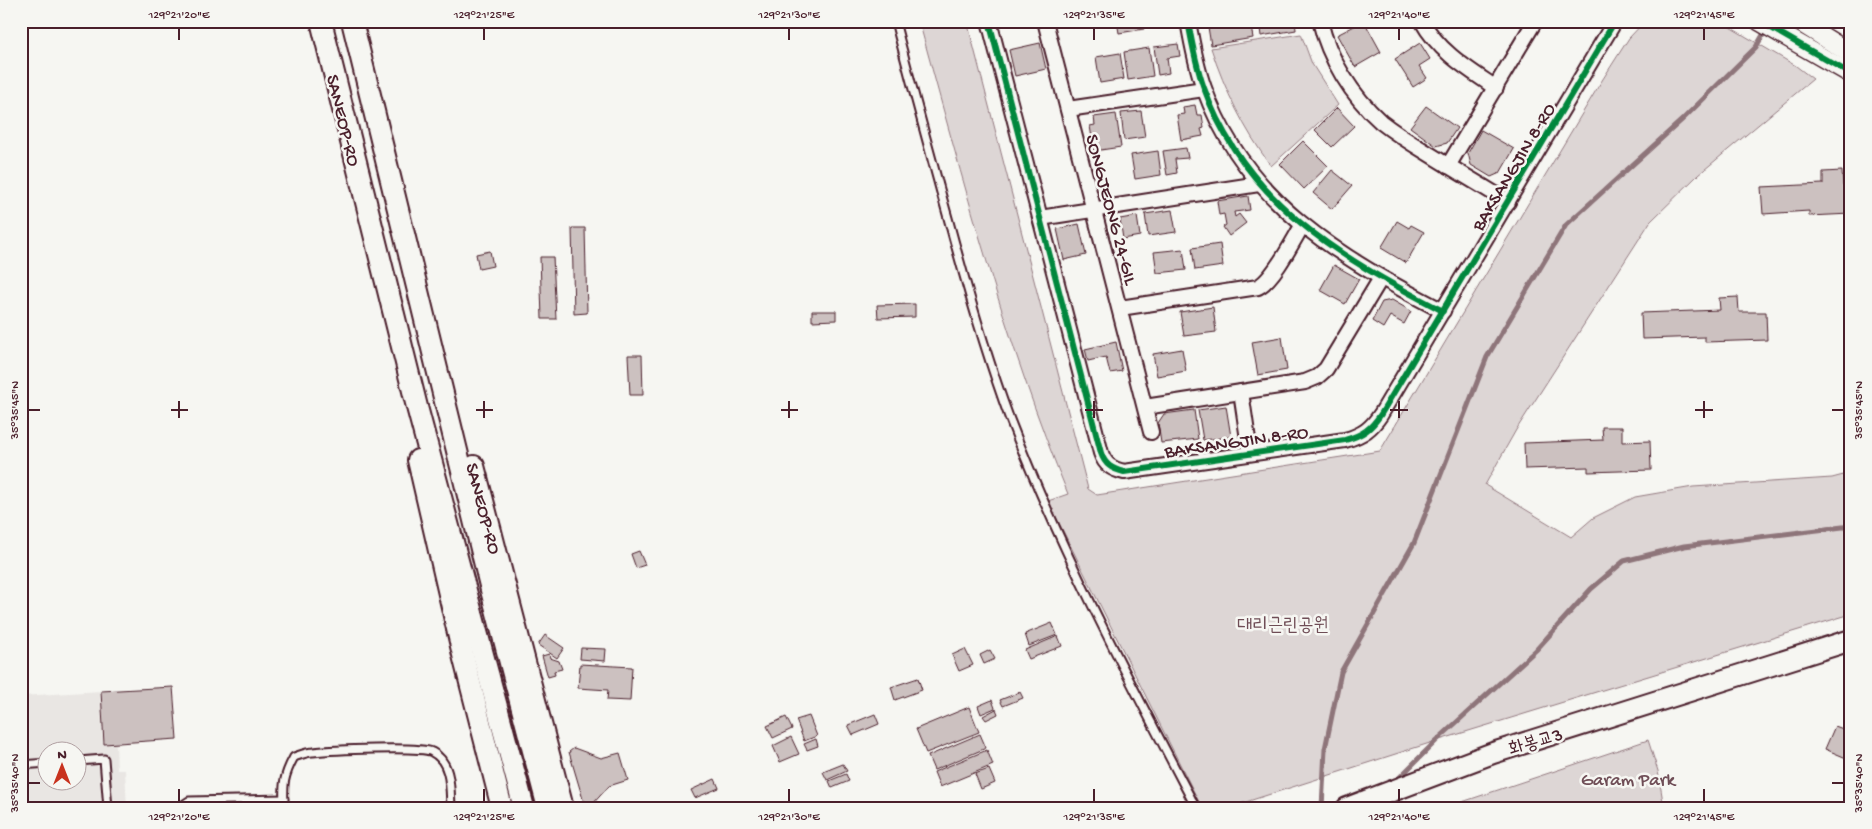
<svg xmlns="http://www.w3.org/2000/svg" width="1872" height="829" font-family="'Gochi Hand','Poor Story',sans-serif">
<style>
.built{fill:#e9e6e3;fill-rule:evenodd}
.green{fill:#ddd6d5;stroke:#947a80}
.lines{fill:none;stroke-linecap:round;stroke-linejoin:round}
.stream{stroke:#8e747a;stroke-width:5}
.building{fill:#ccc1c0;stroke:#4a1f2b}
.service-casing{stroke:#4a1f2b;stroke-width:11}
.minor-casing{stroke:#4a1f2b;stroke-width:18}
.tertiary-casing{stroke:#4a1f2b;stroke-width:21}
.secondary-casing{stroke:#4a1f2b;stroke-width:24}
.service{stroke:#f6f6f2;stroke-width:7}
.minor{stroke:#f6f6f2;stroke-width:14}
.tertiary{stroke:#f6f6f2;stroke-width:18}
.secondary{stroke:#f6f6f2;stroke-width:20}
.cycleway-casing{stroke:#f6f6f2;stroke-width:9}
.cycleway{stroke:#00873e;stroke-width:6}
.ticks{fill:none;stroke:#4a1f2b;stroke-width:2}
.labels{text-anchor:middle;stroke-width:5;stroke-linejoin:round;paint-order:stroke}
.street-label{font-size:19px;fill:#4a1f2b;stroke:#f6f6f2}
.park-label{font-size:19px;fill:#6f4d56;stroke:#f6f6f2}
.neatline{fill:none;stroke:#4a1f2b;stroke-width:2}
.ticks-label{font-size:12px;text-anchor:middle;fill:#4a1f2b}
</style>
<rect width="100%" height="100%" fill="#f6f6f2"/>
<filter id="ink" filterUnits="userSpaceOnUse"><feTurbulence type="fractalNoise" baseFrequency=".02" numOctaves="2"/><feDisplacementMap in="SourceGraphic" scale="10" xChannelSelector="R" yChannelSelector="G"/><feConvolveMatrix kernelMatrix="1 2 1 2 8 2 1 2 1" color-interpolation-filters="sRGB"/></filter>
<g filter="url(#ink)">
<path class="built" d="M101 691 104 744 116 743 117 770H125L127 808H21V696ZM48 752H78V782H48Z"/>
<g class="green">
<path d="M919 21H967L1088 489 1097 495 1380 451 1601 82 1629 38 1645 21H1718L1728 26 1796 66 1813 79 1698 175 1650 222 1516 430 1485 485 1571 537 1593 518 1635 497 1693 487 1832 478 1851 473V614L1436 741 1227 808H1202L1048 501 1068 494C1005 341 963 181 919 21Z"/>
<path d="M1301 34 1312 64 1338 105 1271 166C1244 129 1225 91 1211 48Z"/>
<path d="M1648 740 1658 771 1664 808H1451L1450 806Z"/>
</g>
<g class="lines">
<g class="stream">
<path d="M1396 781 1436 741 1536 650 1591 589 1624 561 1684 546 1851 526"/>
<path d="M1322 808 1325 749 1341 672 1414 543 1487 357 1566 225 1683 119 1756 47 1767 28"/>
</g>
</g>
<g class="building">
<path d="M1117 21H1143L1144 29 1119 33Z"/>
<path d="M1207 21H1250L1253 38 1211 45Z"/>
<path d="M1259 21H1295L1296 30 1261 36Z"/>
<path d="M1364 21 1381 52 1355 67 1337 35Z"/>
<path d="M1040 43 1046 69 1015 76 1009 50Z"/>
<path d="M1420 43 1430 59 1419 66 1427 78 1413 87 1395 59Z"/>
<path d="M1178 44 1180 56 1167 58 1169 73 1158 75 1154 47Z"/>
<path d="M1149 48 1153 76 1128 80 1124 52Z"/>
<path d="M1120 53 1124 79 1100 83 1096 57Z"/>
<path d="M1195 105 1197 115H1202L1204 128 1201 129 1203 136 1181 140 1177 115 1184 114 1183 107Z"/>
<path d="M1426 106 1457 128 1447 143 1436 146 1410 127Z"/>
<path d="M1337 108 1354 126 1332 147 1315 130Z"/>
<path d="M1141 111 1145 137 1124 140 1121 113Z"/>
<path d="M1116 114 1121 147 1094 151 1090 126 1095 125 1094 117Z"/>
<path d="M1481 130 1514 149 1500 173 1491 177 1471 165 1468 153Z"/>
<path d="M1303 141 1328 166 1304 189 1280 164Z"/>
<path d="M1186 148 1188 158 1175 159 1177 173 1167 175 1163 151Z"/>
<path d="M1158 151 1161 175 1135 179 1131 155Z"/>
<path d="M1332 170 1352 186 1332 209 1313 193Z"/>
<path d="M1842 171 1843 186H1851V214L1809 216V211L1763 214 1761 187 1823 184V172Z"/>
<path d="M1248 196 1250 210 1234 212 1235 217 1239 214 1246 223 1229 236 1223 227 1226 225 1224 214 1219 215 1217 201Z"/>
<path d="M1172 210 1176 232 1148 236 1145 214Z"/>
<path d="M1137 216 1140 236 1123 239 1120 219Z"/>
<path d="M1397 221 1409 228 1411 225 1424 232 1406 263 1381 248Z"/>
<path d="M1079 224 1086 255 1064 260 1057 229Z"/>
<path d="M572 228H585L587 313 574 314Z"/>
<path d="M1220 244 1223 266 1195 270 1192 248Z"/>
<path d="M1183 249 1186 270 1157 273 1154 252Z"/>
<path d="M490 251 493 266 479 269 476 254Z"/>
<path d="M540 257H553L556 319H542Z"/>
<path d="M1334 265 1359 279 1345 304 1320 290Z"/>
<path d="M1738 297 1739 312H1766L1767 340 1705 342V337L1642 339 1641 313 1720 310 1719 298Z"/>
<path d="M1392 300 1411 311 1404 324 1390 316 1383 328 1372 321 1382 302Z"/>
<path d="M915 304V317L878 318 877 305Z"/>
<path d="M1213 307 1216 332 1184 336 1180 312Z"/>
<path d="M812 311H836V320L812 321Z"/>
<path d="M1282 337 1287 370 1258 375 1252 342Z"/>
<path d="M1116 342 1122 371 1110 373 1106 357 1088 361 1085 349Z"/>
<path d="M1182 349 1186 371 1157 376 1153 354Z"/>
<path d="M628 355H642L643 395H630Z"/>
<path d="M1226 406 1231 437 1203 440 1198 410Z"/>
<path d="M1194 410 1198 439 1161 443 1158 423 1164 414Z"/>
<path d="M1602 427H1622V442L1650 441 1651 470 1588 472V467L1525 469 1524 443 1603 440Z"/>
<path d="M639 551 645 565 636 568 631 554Z"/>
<path d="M1052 623 1057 635 1029 646 1025 634Z"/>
<path d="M545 635 564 648 557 658 538 645Z"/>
<path d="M1058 636 1062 646 1029 659 1025 650Z"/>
<path d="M581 648 606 649 605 661 580 659Z"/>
<path d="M965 649 973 665 959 671 952 655Z"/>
<path d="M990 650 995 659 984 664 980 655Z"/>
<path d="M549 654 550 658 559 661 562 669 554 671 555 675 548 677 542 656Z"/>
<path d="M580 664 632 667 630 701 607 700 608 690 578 688Z"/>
<path d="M918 678 922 690 895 700 891 687Z"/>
<path d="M173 687 177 739 104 744 101 691Z"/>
<path d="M1020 692 1023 698 1003 706 1000 700Z"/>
<path d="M992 700 995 708 981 714 978 706Z"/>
<path d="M969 707 979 732 926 753 916 729Z"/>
<path d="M996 709 998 714 986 720 983 716Z"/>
<path d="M875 714 879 724 853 735 848 725Z"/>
<path d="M809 716 817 736 804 741 796 720Z"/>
<path d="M786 717 792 729 773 738 767 726Z"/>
<path d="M1835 726 1851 732V760L1825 749Z"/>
<path d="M980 734 986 748 934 770 928 756Z"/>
<path d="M791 737 799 754 780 762 773 746Z"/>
<path d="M816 739 818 746 807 750 804 744Z"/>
<path d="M574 748 601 758 620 753 628 780 609 786 590 807 585 806 569 752Z"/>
<path d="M987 750 993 765 940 787 934 772Z"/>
<path d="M843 764 847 771 827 780 823 772Z"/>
<path d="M989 769 995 783 981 789 975 774Z"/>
<path d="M846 774 849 781 832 788 829 781Z"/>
<path d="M715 779 719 788 695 798 691 790Z"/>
</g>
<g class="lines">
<g class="service-casing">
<g id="service">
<path d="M895 21C912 87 930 153 948 218 966 285 985 352 1009 417 1061 552 1129 680 1196 808"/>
<path d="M78 761 104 759 108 808"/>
<path d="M21 765 48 763"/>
<path d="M183 808V805L189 801 284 799"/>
<path d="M284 808C283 785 283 777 294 757 300 755 307 752 313 752 330 750 421 746 432 752 452 762 450 789 451 808"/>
</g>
</g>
<g class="minor-casing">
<g id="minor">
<path d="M989 21 1101 453C1105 465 1112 469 1124 472L1345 440C1363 435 1371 429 1381 414L1615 21"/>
<path d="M1045 21 1151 432"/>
<path d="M1188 21C1192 44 1196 66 1204 88 1245 203 1341 258 1443 311"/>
<path d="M1320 21C1329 59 1352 96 1381 122 1395 133 1411 143 1426 152 1453 169 1481 185 1508 202"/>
<path d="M1422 21C1439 52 1468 69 1496 88"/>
<path d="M1068 109 1204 89"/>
<path d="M1448 166 1535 21"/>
<path d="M1040 218 1259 184"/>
<path d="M1120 308 1258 287C1273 280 1293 241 1302 226"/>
<path d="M1241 392 1250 453"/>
<path d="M1145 407 1305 382 1317 377 1326 369 1381 278"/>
</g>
</g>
<g class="tertiary-casing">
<g id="tertiary">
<path d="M1759 21 1851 74"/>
<path d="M1798 21 1851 54"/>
</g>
</g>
<g class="secondary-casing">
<g id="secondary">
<path d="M321 21 417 407 524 808"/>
<path d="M352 21 492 594 548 808"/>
<path d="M418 460 464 659 502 808"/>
<path d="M474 466 563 808"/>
<path d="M1347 808 1493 753 1851 640"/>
</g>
</g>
<use href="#service" class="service"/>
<use href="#minor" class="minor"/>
<use href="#tertiary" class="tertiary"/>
<use href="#secondary" class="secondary"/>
<g class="cycleway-casing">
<g id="cycleway">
<path d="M989 21 1101 453C1105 465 1112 469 1124 472L1345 440C1363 435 1371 429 1381 414L1615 21"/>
<path d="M1188 21C1192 44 1196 66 1204 88 1245 203 1341 258 1443 311"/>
<path d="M1759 21 1851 74"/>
</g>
</g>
<use href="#cycleway" class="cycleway"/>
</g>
</g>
<path class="ticks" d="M179 28V40M484 28V40M789 28V40M1094 28V40M1399 28V40M1704 28V40M179 401V418M484 401V418M789 401V418M1094 401V418M1399 401V418M1704 401V418M28 410H40M171 410H188M476 410H493M781 410H798M1085 410H1103M1390 410H1408M1695 410H1713M1832 410H1844M28 783H40M1832 783H1844M179 789V802M484 789V802M789 789V802M1094 789V802M1399 789V802M1704 789V802"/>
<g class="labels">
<g class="street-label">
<text transform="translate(345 120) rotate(76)" y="7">SANEOP-RO</text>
<text transform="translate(1512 166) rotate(-59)" y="7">BAKSANGJIN 8-RO</text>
<text transform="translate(1113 209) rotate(75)" y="7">SONGJEONG 24-GIL</text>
<text transform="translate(1236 440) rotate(-8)" y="7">BAKSANGJIN 8-RO</text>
<text transform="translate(485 508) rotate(75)" y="7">SANEOP-RO</text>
<text transform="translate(1535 740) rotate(-17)" y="7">화봉교3</text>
</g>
<g class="park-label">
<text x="1283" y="630">대리근린공원</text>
<text x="1628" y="785">Garam Park</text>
</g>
</g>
<rect width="1872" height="829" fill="none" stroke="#f6f6f2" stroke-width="55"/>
<g transform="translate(62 766)"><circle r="24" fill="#f6f6f2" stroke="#b1a0a2"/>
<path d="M0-4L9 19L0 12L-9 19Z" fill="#c8321e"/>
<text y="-8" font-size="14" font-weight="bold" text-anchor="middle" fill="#4a1f2b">N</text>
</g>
<rect x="28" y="28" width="1816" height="774" class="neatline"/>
<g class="ticks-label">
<text x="179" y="18">129°21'20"E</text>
<text x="484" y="18">129°21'25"E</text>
<text x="789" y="18">129°21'30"E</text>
<text x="1094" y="18">129°21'35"E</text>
<text x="1399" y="18">129°21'40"E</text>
<text x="1704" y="18">129°21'45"E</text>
<text transform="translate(14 410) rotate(-90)" y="4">35°35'45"N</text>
<text transform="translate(1858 410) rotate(-90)" y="4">35°35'45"N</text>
<text transform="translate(14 783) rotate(-90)" y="4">35°35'40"N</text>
<text transform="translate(1858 783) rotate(-90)" y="4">35°35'40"N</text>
<text x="179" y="820">129°21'20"E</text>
<text x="484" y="820">129°21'25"E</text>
<text x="789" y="820">129°21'30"E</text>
<text x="1094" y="820">129°21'35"E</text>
<text x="1399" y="820">129°21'40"E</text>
<text x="1704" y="820">129°21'45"E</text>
</g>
</svg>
